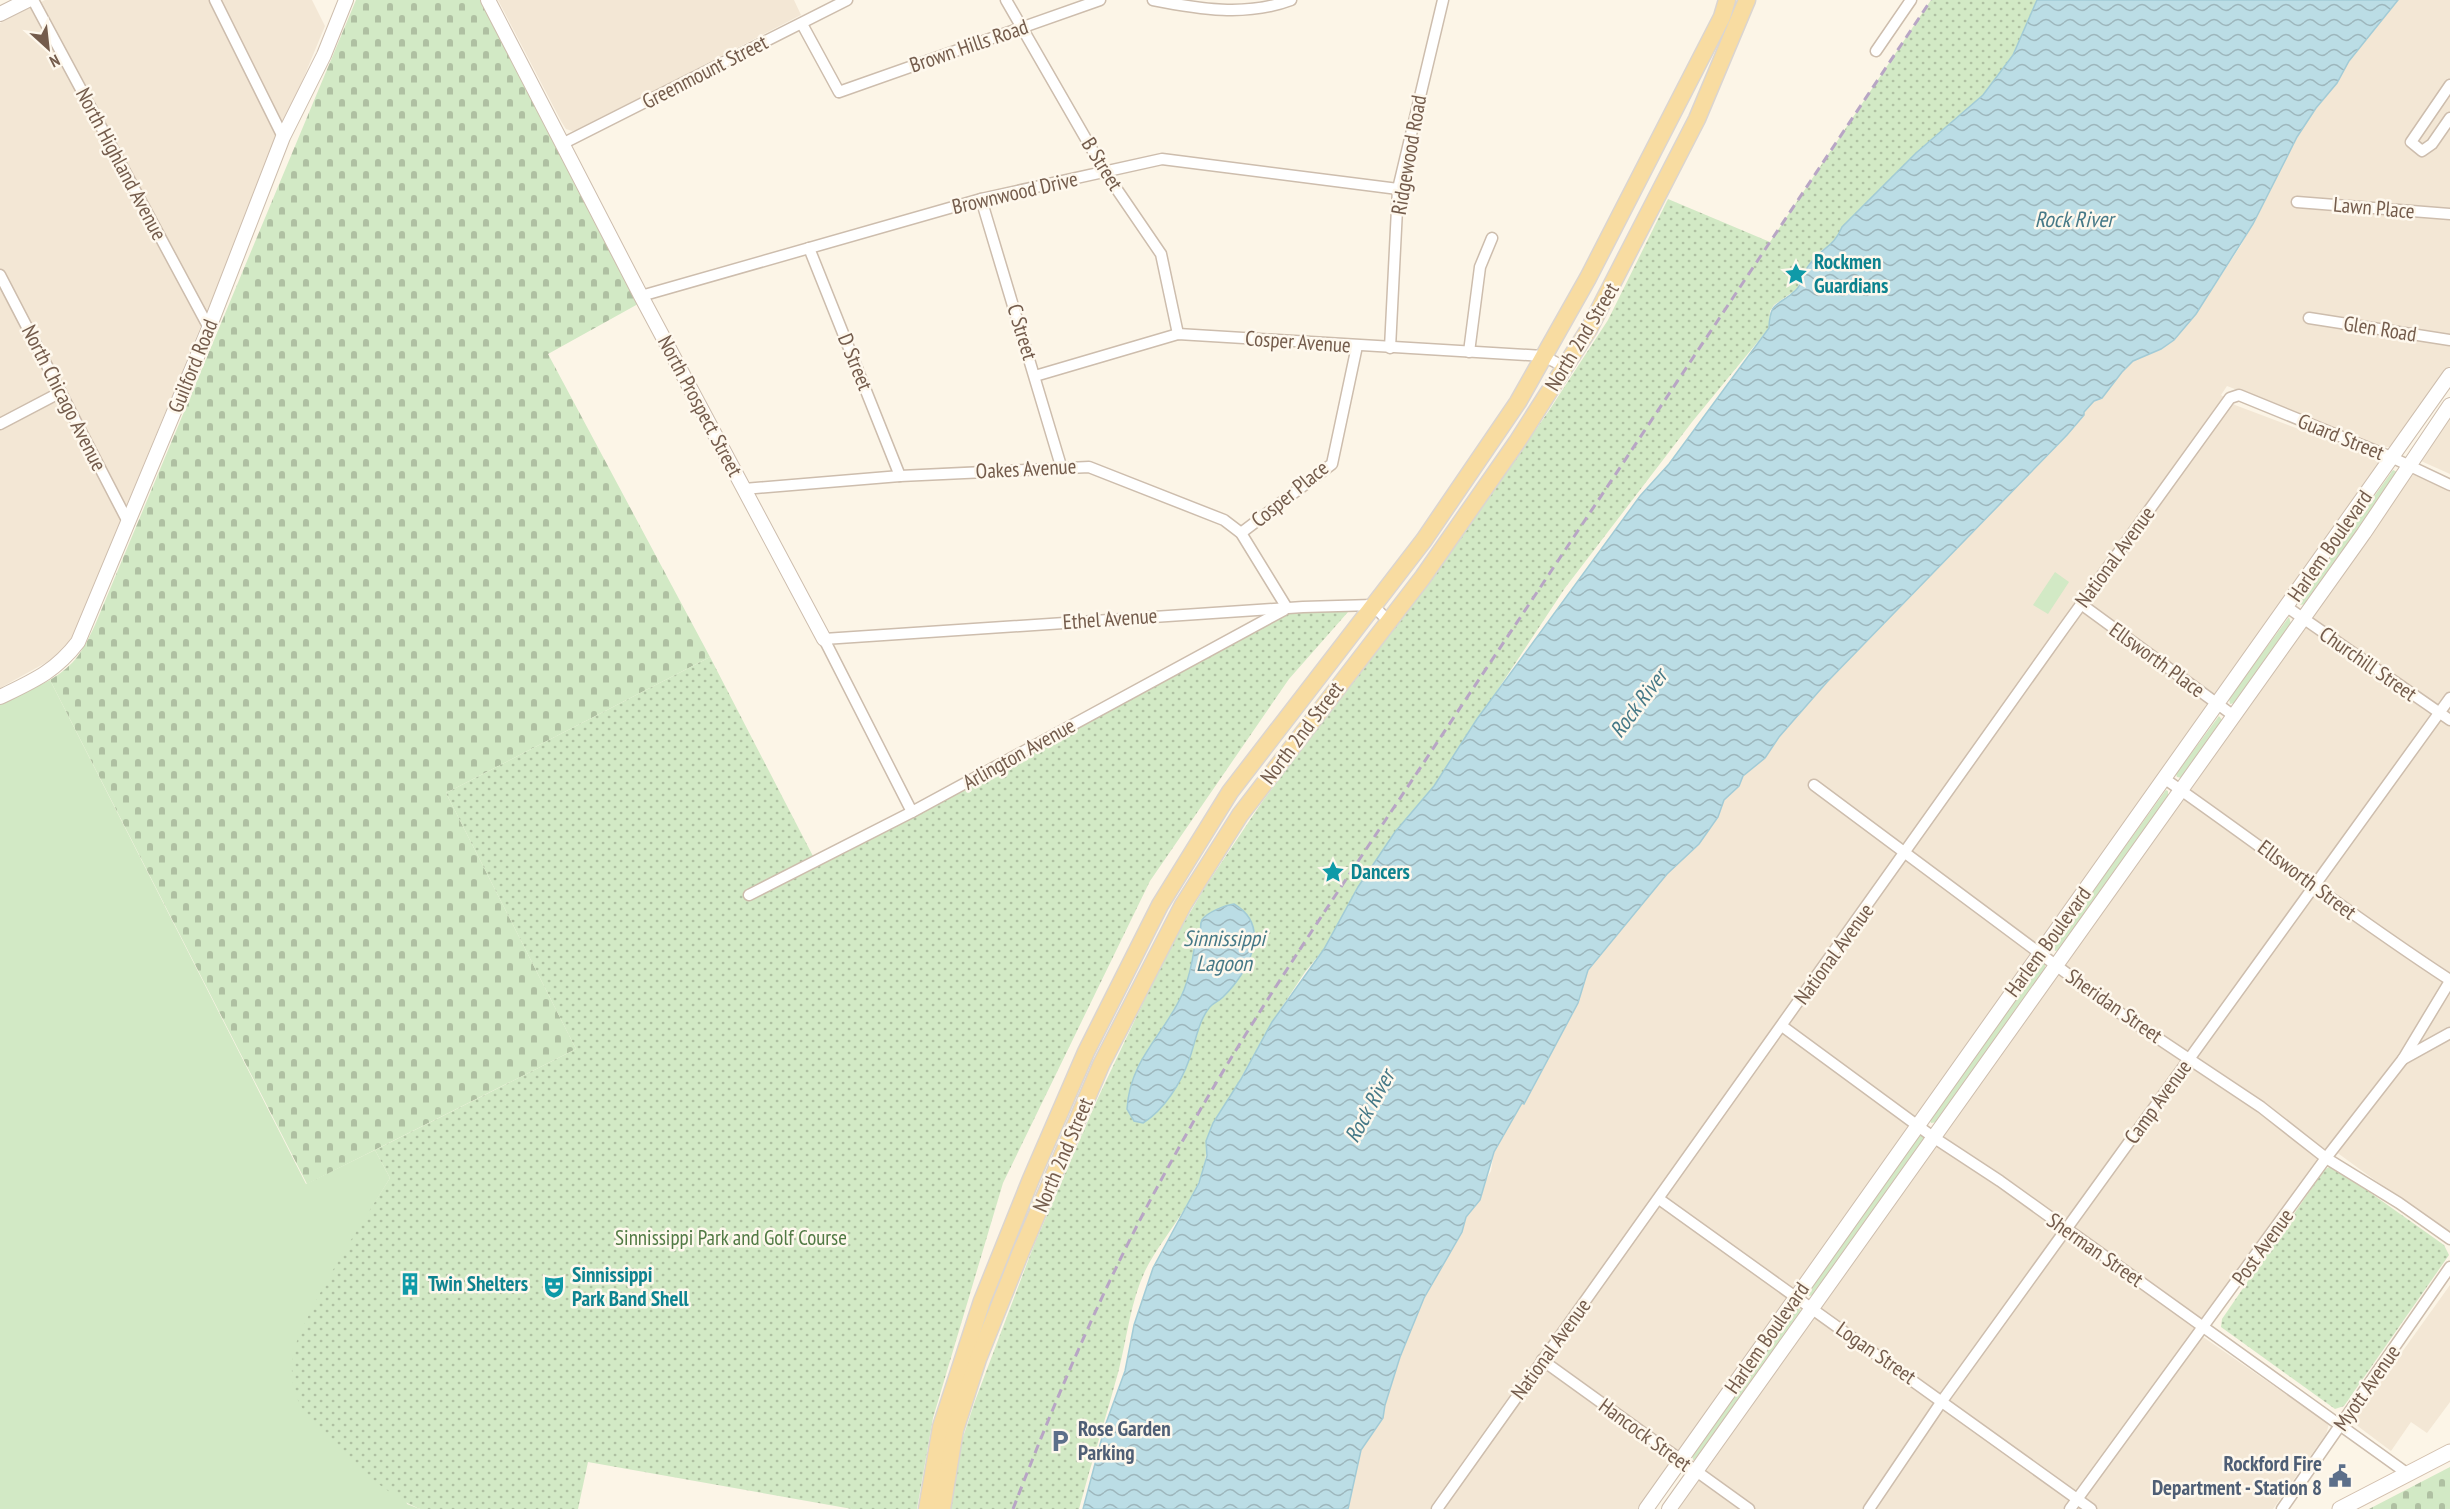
<svg xmlns="http://www.w3.org/2000/svg" width="2450" height="1509" font-family="'PT Sans Narrow',sans-serif">
<style>
.residential{fill:#f3e7d5}
.grass{fill:#d2e9c5}
.cemetery{fill:url(#cemetery-stones)}
.park{fill:url(#park-dots)}
.water{fill:url(#water-waves);stroke:#a2cbd6;stroke-width:1.5}
.lines{fill:none;stroke-linecap:round;stroke-linejoin:round}
.minor-casing{stroke:#cdbdad;stroke-width:13}
.tertiary-casing{stroke:#cdbdad;stroke-width:16}
.secondary-casing{stroke:#d2bfad;stroke-width:17}
.primary-casing{stroke:#dbd5d0;stroke-width:19}
.minor{stroke:#fff;stroke-width:10}
.tertiary{stroke:#fff;stroke-width:14}
.secondary{stroke:#fff;stroke-width:15}
.primary{stroke:#f8dca1;stroke-width:16}
.rail{stroke:#b8a5c5;stroke-width:3;stroke-dasharray:9 6;stroke-linecap:butt}
.labels{text-anchor:middle;stroke-width:5;stroke-linejoin:round;paint-order:stroke}
.street-label{font-size:21px;fill:#745c4c;stroke:#fef8ed}
.culture-label{font-size:21px;font-weight:bold;fill:#0d838f;stroke:#fef8ed;text-anchor:start}
.park-label{font-size:21px;fill:#517a44;stroke:#fef8ed}
.service-label{font-size:21px;font-weight:bold;fill:#4e5e75;stroke:#fef8ed;text-anchor:start}
.water-label{font-size:22px;font-style:italic;fill:#467987;stroke:#fef8ed}
</style>
<defs>
<pattern id="cemetery-stones" width="16" height="16" patternUnits="userSpaceOnUse" patternTransform="scale(1.5)"><rect width="16" height="16" fill="#d2e9c5"/><path d="M2 7V4a2 2 0 0 1 4 0v3zM10 15v-3a2 2 0 0 1 4 0v3z" fill="#afc0a2"/></pattern>
<pattern id="park-dots" width="8" height="8" patternUnits="userSpaceOnUse" patternTransform="scale(1.5)"><rect width="8" height="8" fill="#d2e9c5"/><path d="M2 2h.1M6 6h.1" fill="none" stroke="#afc0a2" stroke-width="1.8" stroke-linecap="round"/></pattern>
<pattern id="water-waves" width="16" height="10" patternUnits="userSpaceOnUse" patternTransform="scale(1.5)"><rect width="16" height="10" fill="#bbdde5"/><path d="M0 5q4-4 8 0t8 0" fill="none" stroke="#9db6bc"/></pattern>
</defs>
<rect width="100%" height="100%" fill="#fcf5e7"/>
<g class="residential">
<path d="M45 0H312L325 26 74 633 67 647 56 657 0 688V23Z"/>
<path d="M498 0H794L801 15 578 130 572 131 566 129 561 121Z"/>
<path d="M2398 0H2450V366L2391 447H2382L2227 386 2221 395 2235 405 2378 459 2381 464 1639 1509H1348L1361 1450 1383 1418 1385 1405 1400 1357 1424 1298 1462 1232 1465 1217 1491 1171 1494 1152 1522 1103H1525L1578 1003 1588 970 1667 874 1699 844 1718 817 1724 800 1739 786 1743 776 1765 758 1779 737 1827 682 2067 435 2083 412 2122 372 2133 361 2161 349 2174 340 2196 314 2241 245 2297 137 2316 108 2337 83 2349 61Z"/>
<path d="M2450 418V474L2421 461Z"/>
<path d="M2413 475H2418L2450 488V1235L2328 1146 2196 1332 2329 1424 2326 1434 2273 1509H1677L2408 478Z"/>
<path d="M2450 1285V1402L2427 1433 2411 1422 2391 1451 2359 1427 2356 1424 2357 1415Z"/>
</g>
<g class="grass">
<path d="M2393 470 2397 472V475L2306 604 2300 605 2299 602Z"/>
<path d="M2055 572 2069 582 2048 614 2033 605Z"/>
<path d="M2289 617 2291 624 2235 703 2230 704 2229 698Z"/>
<path d="M50 680 306 1184 375 1150 390 1178 344 1253 407 1504 420 1509H0V705Z"/>
<path d="M2219 716 2222 720 2182 778 2177 777 2176 774Z"/>
<path d="M2166 790 2168 791V797L2060 950 2055 951 2054 945Z"/>
<path d="M2042 962 2045 963V969L1937 1122 1931 1123 1930 1120Z"/>
<path d="M1920 1135 1923 1136V1142L1814 1295 1809 1296 1808 1290Z"/>
<path d="M1800 1308 1801 1311 1698 1459 1693 1460 1692 1455 1797 1309Z"/>
</g>
<g class="cemetery">
<path d="M356 0H480L638 304 548 354 710 657 446 793 576 1049 307 1184 50 680C76 664 82 652 95 625Z"/>
<path d="M2450 1467V1509H2369Z"/>
</g>
<g class="park">
<path d="M1931 0H2037L2013 55 1983 95 1916 153 1842 227 1836 242 1822 250 1803 273 1797 289 1774 305 1770 311 1769 328 1692 422 1565 588 1434 786 1395 832 1333 938 1305 972 1272 1022 1206 1141C1210 1190 1166 1229 1145 1271 1130 1303 1127 1339 1118 1373 1106 1418 1091 1463 1079 1509H948L955 1461 975 1401 1034 1245 1097 1100 1168 950 1205 887 1262 802 1443 562 1548 412 1608 320 1668 199 1770 242Z"/>
<path d="M1287 608 1348 612 1289 679 1150 881 1003 1183 933 1418 917 1509H852L588 1462 578 1509H420C391 1497 363 1472 340 1450 324 1436 305 1418 297 1398 289 1380 291 1354 299 1336 323 1281 358 1229 390 1178L375 1150 576 1049 446 793 710 657 815 860Z"/>
<path d="M2329 1167H2334L2444 1245 2449 1255 2344 1406 2335 1409 2221 1327 2222 1319 2324 1170Z"/>
</g>
<g class="water">
<path d="M2037 0H2398L2349 61 2337 83 2316 108 2297 137 2253 224 2196 314 2174 340 2161 349 2133 361 2122 372 2102 398 2094 401 2084 412V415L2067 435 1827 682 1779 737 1765 758 1743 776 1739 786 1724 800 1718 817 1699 844 1667 874 1588 970 1578 1003 1524 1104 1522 1103 1494 1152 1480 1200 1466 1217 1462 1232 1424 1298 1400 1357 1385 1405 1383 1418 1361 1450 1348 1509H1083L1105 1426 1125 1371 1134 1325 1153 1268 1199 1183 1207 1156 1206 1141 1213 1123 1241 1079 1272 1022 1324 949 1358 887 1395 832 1434 786 1477 719 1640 496 1669 464 1769 328C1770 299 1779 307 1796 290 1803 283 1803 273 1809 265 1821 248 1834 247 1842 227L1916 153 1983 95 2013 55Z"/>
<path d="M1234 904C1273 927 1248 972 1223 997 1219 1001 1212 1004 1209 1008 1198 1022 1195 1044 1189 1060 1181 1083 1164 1110 1143 1123L1134 1121 1127 1109C1130 1057 1167 1033 1184 990 1189 977 1192 963 1194 950 1194 946 1198 942 1200 938 1202 932 1199 925 1202 920 1207 912 1226 905 1234 904Z"/>
</g>
<g class="lines">
<g class="minor-casing">
<g id="minor">
<path d="M33 0 209 328"/>
<path d="M215 0 283 137"/>
<path d="M1006 0 1105 172 1161 254 1178 334"/>
<path d="M1153 0C1199 9 1246 17 1291 0"/>
<path d="M802 24 839 92 1100 0"/>
<path d="M1876 51 1911 0"/>
<path d="M2450 85 2411 142 2422 151 2432 144 2450 118"/>
<path d="M562 144 847 0"/>
<path d="M981 199 1061 466"/>
<path d="M2297 202 2450 214"/>
<path d="M809 248 900 476"/>
<path d="M0 275 128 522"/>
<path d="M641 296 981 199 1162 159 1398 189"/>
<path d="M2309 318 2450 340"/>
<path d="M1390 348 1398 189 1443 0"/>
<path d="M1469 352 1480 267 1492 238"/>
<path d="M1035 376 1178 334 1543 356 1565 367"/>
<path d="M0 424 61 392"/>
<path d="M744 489 900 476 1089 467 1224 520 1241 533 1287 608"/>
<path d="M1241 533 1332 464 1357 346"/>
<path d="M2081 604 2234 716"/>
<path d="M2287 607 2450 720"/>
<path d="M2165 779C2261 846 2353 917 2450 980"/>
<path d="M1814 785 2120 1013 2261 1107 2326 1158 2399 1203 2450 1239"/>
<path d="M912 812 824 639 1303 607 1373 605 1388 621"/>
<path d="M749 895 912 812 1284 610"/>
<path d="M1782 1026 1933 1137 2000 1181 2408 1474"/>
<path d="M2403 1059 2450 1033"/>
<path d="M1659 1199 2091 1509"/>
<path d="M1542 1360 1749 1509"/>
<path d="M1437 1509 2064 628 2230 398 2239 395 2391 457 2450 485"/>
<path d="M1869 1509 1942 1401 2450 698"/>
<path d="M2070 1509 2326 1158 2403 1059 2450 981"/>
<path d="M2282 1509 2450 1267"/>
</g>
</g>
<g class="tertiary-casing">
<g id="tertiary">
<path d="M488 0 641 296 824 639"/>
<path d="M0 14 28 0"/>
<path d="M0 697C33 681 55 672 78 642L209 328 283 137 324 55 346 0"/>
<path d="M1646 1509 2450 375"/>
<path d="M1669 1509 2364 533 2450 405"/>
</g>
</g>
<g class="secondary-casing">
<path id="secondary" d="M2340 1509 2450 1452"/>
</g>
<g class="primary-casing">
<g id="primary">
<path d="M927 1509 941 1427 982 1301 1031 1179 1086 1052 1160 905 1230 792 1424 540 1518 402 1588 278 1722 17 1727 0"/>
<path d="M942 1509 955 1430 978 1359 1020 1254 1101 1065 1183 905 1240 815 1423 577 1517 442 1589 329 1697 119 1747 0"/>
</g>
</g>
<use href="#minor" class="minor"/>
<use href="#tertiary" class="tertiary"/>
<use href="#secondary" class="secondary"/>
<use href="#primary" class="primary"/>
<path class="rail" d="M1013 1509C1059 1390 1109 1273 1171 1162 1217 1077 1270 995 1323 914L1931 0"/>
</g>
<defs>
<g id="sight-bare" transform="scale(1.8)"><path d="M0-6L1.8-2.2L6-1.7L2.9 1.2L3.7 5.4L0 3.3L-3.7 5.4L-2.9 1.2L-6-1.7L-1.8-2.2Z" fill="#0f9aa8" stroke="#fef8ed" stroke-width="2.5" paint-order="stroke"/></g>
<g id="building-bare" transform="scale(1.8)"><path d="M-4-6H4V6H1V3H-1V6H-4ZM-2.5-4.3h1.7v1.8h-1.7ZM.8-4.3h1.7v1.8H.8ZM-2.5-1h1.7V.8h-1.7ZM.8-1h1.7V.8H.8Z" fill="#0f9aa8" stroke="#fef8ed" stroke-width="2.5" paint-order="stroke"/></g>
<g id="theatre-bare" transform="scale(1.8)"><path d="M-5-5.5Q0-4 5-5.5V0Q5 5 0 6Q-5 5-5 0ZM-3.3-2.5H-1v1.5H-3.3ZM1-2.5H3.3v1.5H1ZM-2.8 1Q0 5.5 2.8 1Z" fill="#0f9aa8" stroke="#fef8ed" stroke-width="2.5" paint-order="stroke"/></g>
<g id="parking-bare" transform="scale(1.8)"><path d="M-3.5-5.5H1a3.5 3.5 0 0 1 0 7H-1V5.5H-3.5ZM-1-3.4V-.6H.8a1.4 1.4 0 0 0 0-2.8Z" fill="#5c6f8a" stroke="#fef8ed" stroke-width="2.5" paint-order="stroke"/></g>
<g id="civic-bare" transform="scale(1.8)"><path d="M-.6-6.5H3V-4.5H.6V-3L4-1V1h2V6H-6V1h2V-1L-.6-3ZM-1.2 2.5V6h2.4V2.5Z" fill="#5c6f8a" stroke="#fef8ed" stroke-width="2.5" paint-order="stroke"/></g>
</defs>
<g fill-rule="evenodd">
<use href="#sight-bare" x="1796" y="274"/>
<use href="#sight-bare" x="1333" y="872"/>
<use href="#building-bare" x="410" y="1284"/>
<use href="#theatre-bare" x="554" y="1287"/>
<use href="#parking-bare" x="1060" y="1441"/>
<use href="#civic-bare" x="2340" y="1476"/>
</g>
<g class="labels">
<g class="street-label">
<text transform="translate(969 46) rotate(-19)" y="7">Brown Hills Road</text>
<text transform="translate(705 72) rotate(-27)" y="7">Greenmount Street</text>
<text transform="translate(1409 155) rotate(-80)" y="7">Ridgewood Road</text>
<text transform="translate(121 164) rotate(62)" y="7">North Highland Avenue</text>
<text transform="translate(1102 164) rotate(58)" y="7">B Street</text>
<text transform="translate(1015 193) rotate(-13)" y="7">Brownwood Drive</text>
<text transform="translate(2374 208) rotate(5)" y="7">Lawn Place</text>
<text transform="translate(2380 329) rotate(9)" y="7">Glen Road</text>
<text transform="translate(1022 332) rotate(73)" y="7">C Street</text>
<text transform="translate(1582 337) rotate(-59)" y="7">North 2nd Street</text>
<text transform="translate(1298 342) rotate(4)" y="7">Cosper Avenue</text>
<text transform="translate(855 362) rotate(68)" y="7">D Street</text>
<text transform="translate(193 366) rotate(-68)" y="7">Guilford Road</text>
<text transform="translate(64 398) rotate(63)" y="7">North Chicago Avenue</text>
<text transform="translate(700 406) rotate(62)" y="7">North Prospect Street</text>
<text transform="translate(2341 437) rotate(22)" y="7">Guard Street</text>
<text transform="translate(1026 469) rotate(-3)" y="7">Oakes Avenue</text>
<text transform="translate(1290 494) rotate(-39)" y="7">Cosper Place</text>
<text transform="translate(2330 546) rotate(-55)" y="7">Harlem Boulevard</text>
<text transform="translate(2115 557) rotate(-54)" y="7">National Avenue</text>
<text transform="translate(1110 619) rotate(-4)" y="7">Ethel Avenue</text>
<text transform="translate(2157 660) rotate(36)" y="7">Ellsworth Place</text>
<text transform="translate(2368 664) rotate(35)" y="7">Churchill Street</text>
<text transform="translate(1302 733) rotate(-53)" y="7">North 2nd Street</text>
<text transform="translate(1019 754) rotate(-29)" y="7">Arlington Avenue</text>
<text transform="translate(2307 880) rotate(37)" y="7">Ellsworth Street</text>
<text transform="translate(2048 942) rotate(-54)" y="7">Harlem Boulevard</text>
<text transform="translate(1834 954) rotate(-54)" y="7">National Avenue</text>
<text transform="translate(2114 1006) rotate(35)" y="7">Sheridan Street</text>
<text transform="translate(2158 1102) rotate(-54)" y="7">Camp Avenue</text>
<text transform="translate(1063 1155) rotate(-67)" y="7">North 2nd Street</text>
<text transform="translate(2263 1247) rotate(-54)" y="7">Post Avenue</text>
<text transform="translate(2095 1250) rotate(35)" y="7">Sherman Street</text>
<text transform="translate(1767 1338) rotate(-55)" y="7">Harlem Boulevard</text>
<text transform="translate(1551 1349) rotate(-54)" y="7">National Avenue</text>
<text transform="translate(1876 1353) rotate(35)" y="7">Logan Street</text>
<text transform="translate(2367 1388) rotate(-55)" y="7">Myott Avenue</text>
<text transform="translate(1645 1435) rotate(36)" y="7">Hancock Street</text>
</g>
<g class="culture-label">
<text x="1814" y="269">Rockmen<tspan x="1814" dy="24">Guardians</tspan></text>
<text x="1351" y="879">Dancers</text>
<text x="572" y="1282">Sinnissippi<tspan x="572" dy="24">Park Band Shell</tspan></text>
<text x="428" y="1291">Twin Shelters</text>
</g>
<g class="park-label">
<text x="731" y="1245">Sinnissippi Park and Golf Course</text>
</g>
<g class="service-label">
<text x="1078" y="1436">Rose Garden<tspan x="1078" dy="24">Parking</tspan></text>
<text x="2322" y="1471" text-anchor="end">Rockford Fire<tspan x="2322" dy="24">Department - Station 8</tspan></text>
</g>
<g class="water-label">
<text x="2074" y="227">Rock River</text>
<text transform="translate(1638 703) rotate(-53)" y="8">Rock River</text>
<text x="1224" y="946">Sinnissippi<tspan x="1224" dy="25">Lagoon</tspan></text>
<text transform="translate(1369 1106) rotate(-61)" y="8">Rock River</text>
</g>
</g>
<g transform="translate(48 48) rotate(153)" stroke="#fef8ed" stroke-width="4.5" paint-order="stroke">
<path d="M0-4.5L10 22L0 15L-10 22Z" fill="#745c4c"/>
<text y="-9" font-size="16" font-weight="bold" text-anchor="middle" fill="#745c4c">N</text>
</g>
</svg>
